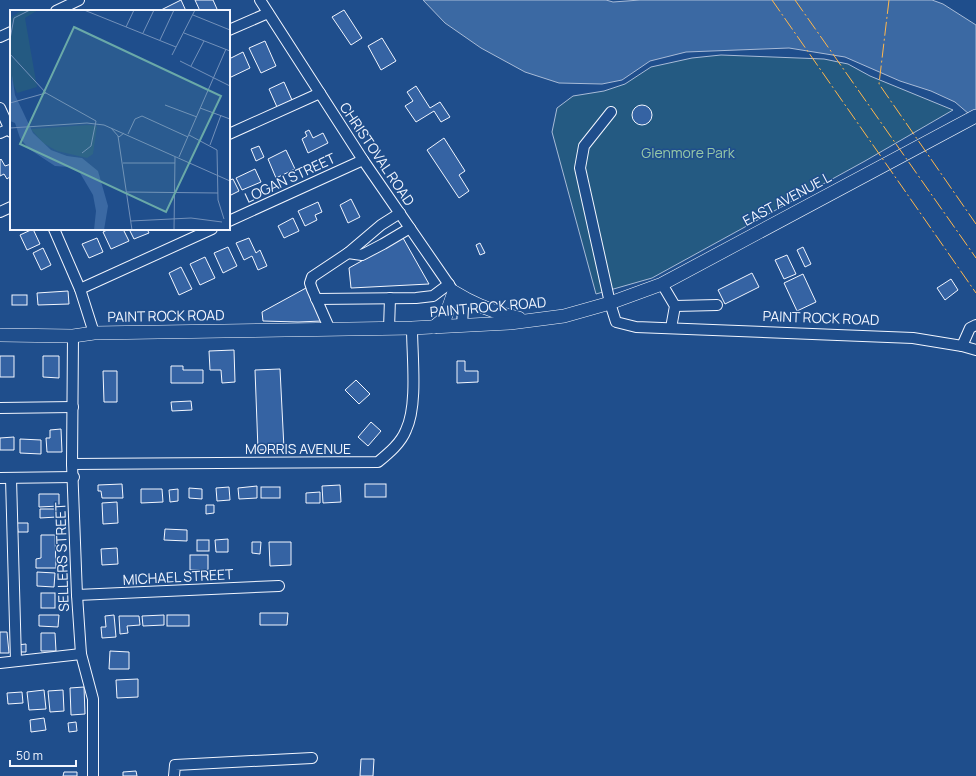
<svg xmlns="http://www.w3.org/2000/svg" width="976" height="776" font-family="Manrope,sans-serif">
<style>
.green{fill:#245a82;stroke:#a8bbd7}
.water{fill:#3b69a3;stroke:#a8bbd7}
.building{fill:#3563a3;stroke:#f2f6ff}
.lines{fill:none;stroke-linecap:round;stroke-linejoin:round}
.minor-casing{stroke:#f2f6ff;stroke-width:12}
.major-casing{stroke:#f2f6ff;stroke-width:14}
.minor{stroke:#1f4e8c;stroke-width:10}
.major{stroke:#1f4e8c;stroke-width:13}
.power{stroke:#ffb74d;stroke-width:1;stroke-dasharray:14 3 2 3;stroke-linecap:butt}
.labels{text-anchor:middle;stroke-width:3;stroke-linejoin:round;paint-order:stroke}
.park-label{font-size:14px;fill:#97c8a6;stroke:#1f4e8c}
.street-label{font-size:14px;fill:#f2f6ff;stroke:#1f4e8c}
.inset-road{fill:none;stroke:#7391ba;stroke-width:1}
.view{fill:#6aa9a8;fill-opacity:0.15;stroke:#6aa9a8;stroke-width:2}
.inset-edge{fill:none;stroke:#f2f6ff;stroke-width:2}
</style>
<rect width="100%" height="100%" fill="#1f4e8c"/>
<path class="green" d="M721 55 824 59 848 64 870 76 953 110 865 161 652 278 596 294 552 132 557 108 573 96 604 91 625 84 651 67 692 58Z"/>
<path class="water" d="M423 0H606L613 2 640 0H932L943 4 976 25V120L955 102 931 91 900 81 845 57 789 48 686 52 650 61 622 80 602 84 559 83 525 72 481 48 445 23Z"/>
<g class="building">
<path d="M181 0 186 11H159Z"/>
<path d="M195 0H213L217 9 213 11H200Z"/>
<path d="M344 10 362 38 351 45 332 17Z"/>
<path d="M382 38 396 61 381 70 368 46Z"/>
<path d="M265 41 276 66 261 73 249 48Z"/>
<path d="M243 52 250 68 229 78V59Z"/>
<path d="M284 82 292 100 277 107 269 89Z"/>
<path d="M416 86 430 108 440 102 450 117 441 122 434 111 416 122 405 106 413 101 407 92Z"/>
<circle cx="642" cy="115" r="10"/>
<path d="M309 130 313 138 323 133 328 143 308 153 302 139 307 136 305 132Z"/>
<path d="M444 138 465 171 459 175 469 191 459 198 427 150Z"/>
<path d="M259 146 264 157 256 161 251 149Z"/>
<path d="M286 150 295 169 276 178 268 159Z"/>
<path d="M1 159 5 166 11 164V176L7 179 4 174 0 176V160Z"/>
<path d="M255 169 261 182 242 190 236 178Z"/>
<path d="M233 179 239 191 229 196V180Z"/>
<path d="M351 199 360 217 348 223 340 205Z"/>
<path d="M318 202 322 212 315 215 317 220 305 226 298 211Z"/>
<path d="M293 218 299 231 284 238 278 226Z"/>
<path d="M33 229 40 244 27 250 20 235Z"/>
<path d="M109 229H123L129 241 111 249 103 232Z"/>
<path d="M129 229H147L149 233 134 239Z"/>
<path d="M97 238 103 252 89 258 82 244Z"/>
<path d="M249 238 256 253 260 250 267 266 258 270 252 256 244 260 236 243Z"/>
<path d="M403 238 429 284 351 288 349 268Z"/>
<path d="M480 243 485 253 480 255 476 245Z"/>
<path d="M228 247 237 266 223 273 214 253Z"/>
<path d="M803 247 811 264 805 267 797 250Z"/>
<path d="M43 248 51 265 41 270 33 253Z"/>
<path d="M787 255 796 274 784 279 775 260Z"/>
<path d="M205 257 215 278 200 285 190 264Z"/>
<path d="M181 267 192 289 179 295 169 273Z"/>
<path d="M752 273 759 287 725 304 718 290Z"/>
<path d="M803 274 816 302 797 311 784 283Z"/>
<path d="M951 279 958 290 945 300 937 288Z"/>
<path d="M306 288 322 321 298 322 263 321 262 312Z"/>
<path d="M68 291 69 304 38 305 37 293Z"/>
<rect x="12" y="295" width="15" height="10"/>
<path d="M234 350 235 382 222 383 221 370H210L209 351Z"/>
<rect x="0" y="356" width="14" height="21"/>
<path d="M43 356H59V378L43 377Z"/>
<path d="M457 361H465V371H478V382L457 383Z"/>
<path d="M171 366H183V370H203V383H171Z"/>
<path d="M280 369 284 449 258 450 255 370Z"/>
<path d="M103 371H117V402H104Z"/>
<path d="M356 380 370 394 359 404 345 390Z"/>
<path d="M191 401 192 410 172 411 171 402Z"/>
<path d="M371 422 381 431 368 446 358 437Z"/>
<path d="M61 429 62 452H47L46 438H50V430Z"/>
<path d="M14 437V450H0V438Z"/>
<path d="M20 439 41 440V454L20 453Z"/>
<path d="M122 484 123 498H102L101 491H98V485Z"/>
<rect x="365" y="484" width="21" height="13"/>
<path d="M340 485 341 502 323 503 322 486Z"/>
<path d="M257 486V498L239 499 238 488Z"/>
<path d="M229 487 230 500 217 501 216 488Z"/>
<rect x="261" y="487" width="19" height="11"/>
<path d="M189 488 202 489V499L189 498Z"/>
<path d="M141 489H162L163 502 141 503Z"/>
<path d="M178 489V501L170 502 169 490Z"/>
<path d="M320 492V503H306V493Z"/>
<path d="M39 494H59V506L39 507Z"/>
<path d="M117 502 118 523 103 524 102 503Z"/>
<path d="M206 505H214V513L206 514Z"/>
<path d="M40 509H57V517L40 518Z"/>
<path d="M17 523H28V532H18Z"/>
<path d="M165 529 187 530V541L164 540Z"/>
<path d="M41 535H55L56 568H36V559L41 558Z"/>
<path d="M228 539V552H216L215 540Z"/>
<rect x="197" y="540" width="12" height="11"/>
<path d="M252 542H261L260 554 252 553Z"/>
<path d="M269 542H291V565L270 566Z"/>
<path d="M117 548 118 564 102 565 101 549Z"/>
<rect x="190" y="555" width="18" height="15"/>
<path d="M37 572 55 573 54 587 37 586Z"/>
<rect x="41" y="593" width="14" height="15"/>
<path d="M260 613H288L287 625H260Z"/>
<path d="M39 615H59L58 627 39 626Z"/>
<path d="M114 615 116 637 102 638 101 627H106L105 616Z"/>
<path d="M164 615V625L143 626 142 616Z"/>
<rect x="167" y="615" width="22" height="11"/>
<path d="M119 616H139L140 625 127 626 128 633 120 634Z"/>
<path d="M0 632H7L9 653H0Z"/>
<path d="M41 633H55L56 651H41Z"/>
<path d="M26 644V652H17V645Z"/>
<path d="M110 651 129 652V669H109Z"/>
<path d="M138 679V697L117 698 116 680Z"/>
<path d="M84 687 85 714 71 715 70 688Z"/>
<path d="M44 690 46 709 29 710 27 692Z"/>
<path d="M63 690 64 711 50 712 48 691Z"/>
<path d="M22 692 23 703 8 704 7 693Z"/>
<path d="M44 718 46 730 31 732 30 720Z"/>
<path d="M76 722 77 731 69 732 68 723Z"/>
<path d="M361 759H374L373 776H360Z"/>
<path d="M136 771 137 776H123V772Z"/>
<path d="M64 772H77V776H63Z"/>
</g>
<g class="lines">
<g class="minor-casing">
<g id="minor">
<path d="M260 0 363 160 454 292 463 308 462 326"/>
<path d="M56 11 79 0"/>
<path d="M229 30 268 13"/>
<path d="M0 37 11 32"/>
<path d="M0 108 11 132"/>
<path d="M611 112 584 146 580 168 610 303 616 322 636 327 913 338 962 346 976 350"/>
<path d="M0 133 11 128"/>
<path d="M229 134 320 93"/>
<path d="M0 212 11 207"/>
<path d="M229 221 363 160"/>
<path d="M54 229 80 289 94 333"/>
<path d="M348 253 362 255 383 244 410 228"/>
<path d="M662 284 675 306 671 328"/>
<path d="M80 289 212 229"/>
<path d="M316 299 416 298 433 296 449 284"/>
<path d="M675 306 717 305"/>
<path d="M389 329 390 298"/>
<path d="M330 330 312 289 310 283 312 277 348 253 381 225 400 213"/>
<path d="M73 336 72 464 77 595 81 654 93 699V776"/>
<path d="M962 346 970 328 976 325"/>
<path d="M0 408 73 407"/>
<path d="M72 464 378 462C389 453 401 443 406 430 418 405 412 356 412 328"/>
<path d="M0 478 74 477"/>
<path d="M11 478 16 661"/>
<path d="M77 595 279 586"/>
<path d="M0 663 81 654"/>
<path d="M174 776 175 765 312 758"/>
</g>
</g>
<g class="major-casing">
<g id="major">
<path d="M434 327 445 318 454 292C475 305 495 313 519 318"/>
<path d="M0 335 73 336 94 333 412 328 510 323 564 316 610 303 662 284 976 116"/>
</g>
</g>
<use href="#minor" class="minor"/>
<use href="#major" class="major"/>
<g class="power">
<path d="M772 0 976 293"/>
<path d="M795 0 976 258"/>
<path d="M889 0 879 84 976 224"/>
</g>
</g>
<g class="labels">
<g class="park-label">
<text x="688" y="158">Glenmore Park</text>
</g>
<g class="street-label">
<text transform="translate(377 154) rotate(56)" y="5">CHRISTOVAL ROAD</text>
<text transform="translate(290 178) rotate(-25)" y="5">LOGAN STREET</text>
<text transform="translate(787 199) rotate(-28)" y="5">EAST AVENUE L</text>
<text transform="translate(488 307) rotate(-5)" y="5">PAINT ROCK ROAD</text>
<text transform="translate(166 316) rotate(-1)" y="5">PAINT ROCK ROAD</text>
<text transform="translate(821 318) rotate(2)" y="5">PAINT ROCK ROAD</text>
<text x="298" y="454">MORRIS AVENUE</text>
<text transform="translate(62 557) rotate(-92)" y="5">SELLERS STREET</text>
<text transform="translate(178 577) rotate(-3)" y="5">MICHAEL STREET</text>
</g>
</g>
<g transform="translate(10 10)">
<rect width="220" height="220" fill="#1f4e8c"/>
<path d="M12 0H28L15 8 27 77 7 83 0 66V12L2 7ZM78 115 87 116 83 144 77 148 47 141 33 133 21 119Z" fill="#245a82"/>
<path d="M2 65 5 85 23 123 41 140 57 146 72 148 88 161 98 196 94 220H84L86 201 83 185 70 163 59 157 45 156 19 139 10 128 5 113 0 111Z" fill="#3b69a3"/>
<path class="inset-road" d="M74 0 166 37M183 5 220 20M116 17 124 0M133 23 144 0M174 23 220 41M0 29 4 8 20 0M150 30 164 0M0 44 36 83 86 111 81 136 72 143M162 45 185 0M170 51 220 76M181 56 194 31M0 93 36 83M155 95 187 107M190 98 220 109M0 118 77 113 94 115 220 171M101 118 109 127 114 123M118 124 125 109 132 106 178 127M179 125 207 140 208 190 214 209M108 126 122 220M200 135 211 105M169 147 216 39M113 153H165M117 182 208 183M121 211 181 208 212 212M164 220 165 147"/>
<path class="view" d="M64 17 211 86 156 202 10 134Z"/>
<rect width="220" height="220" class="inset-edge"/>
</g>
<path d="M10 760v6h66v-6" fill="none" stroke="#f2f6ff" stroke-width="2"/>
<text x="16" y="760" font-size="12" fill="#f2f6ff" stroke="#1f4e8c" stroke-width="3" paint-order="stroke">50 m</text>
</svg>
